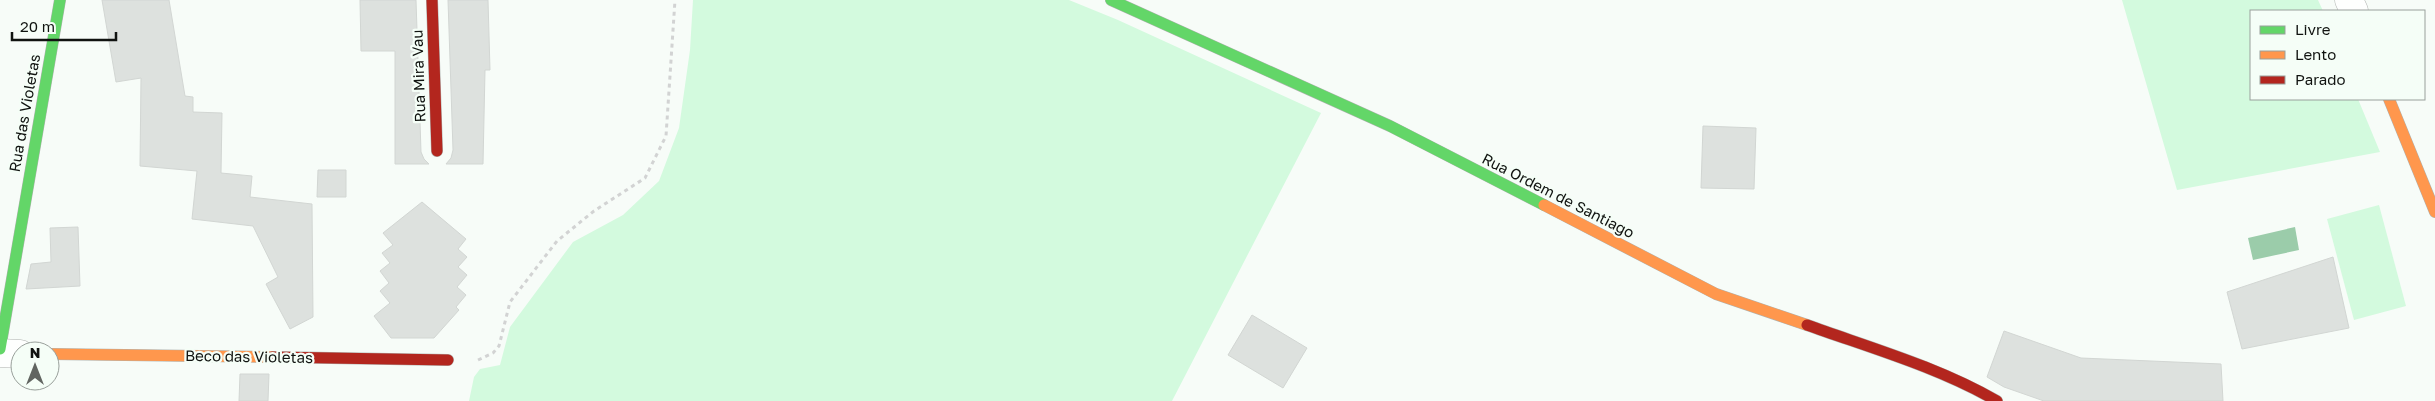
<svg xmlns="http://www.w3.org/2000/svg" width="2435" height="401" font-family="'Golos Text',sans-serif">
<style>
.green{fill:#d3fade}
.water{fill:#9bccaa}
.building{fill:#dde1de;stroke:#d2d6d3}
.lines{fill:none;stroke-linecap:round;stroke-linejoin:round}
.street-casing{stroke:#b0b3b0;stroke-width:29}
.fast-casing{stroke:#b0b3b0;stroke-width:12}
.slow-casing{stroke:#b0b3b0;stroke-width:12}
.jam-casing{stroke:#b0b3b0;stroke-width:12}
.path{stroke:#d2d3d3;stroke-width:3;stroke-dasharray:4 4;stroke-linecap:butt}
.street{stroke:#fefffe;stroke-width:28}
.fast{stroke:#63d668;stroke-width:11}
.slow{stroke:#ff974d;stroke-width:11}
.jam{stroke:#b3261e;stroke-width:11}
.labels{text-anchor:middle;stroke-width:4.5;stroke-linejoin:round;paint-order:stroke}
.street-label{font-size:15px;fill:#101310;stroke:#f5fef7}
</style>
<rect width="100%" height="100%" fill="#f7fcf8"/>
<g class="green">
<path d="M693 0H1069L1118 20 1321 113 1172 401H469L474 377 480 369 500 365 510 327 573 242 623 215 659 181 679 128 690 50Z"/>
<path d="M2122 0H2318L2323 11H2251V99H2358L2380 152 2177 190Z"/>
<path d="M2379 205 2406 306 2354 320 2327 219Z"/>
</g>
<path class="water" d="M2295 227 2299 250 2253 260 2248 238Z"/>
<g class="building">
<path d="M102 0H169L185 96 193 97V112L222 113 221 173 252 176 250 197 312 204 313 317 290 329 266 284 278 277 253 226 192 219 197 171 140 166 141 78 116 82Z"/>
<path d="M360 0H416L421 152 424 159 429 164H395V51H361Z"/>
<path d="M448 0H488L490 70H485L483 164H446L451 158 453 150Z"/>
<path d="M1703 126 1756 128 1754 189 1701 188Z"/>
<path d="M318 170H346V197H317Z"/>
<path d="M422 202 466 239 458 249 467 257 458 267 467 275 457 287 466 295 456 307 459 310 434 338H391L374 316 390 303 380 291 389 283 380 271 390 263 382 253 393 245 383 233Z"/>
<path d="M78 227 80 286 26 289 31 264 51 262 50 228Z"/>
<path d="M2333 257 2349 328 2242 349 2227 292Z"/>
<path d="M1252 315 1307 348 1283 388 1228 355Z"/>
<path d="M2004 331 2081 358 2221 364 2223 401H2044L2004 387 1987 377Z"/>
<path d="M240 374H269L268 401H239Z"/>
</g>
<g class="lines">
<g class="street-casing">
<g id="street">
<path d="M2349 0 2354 11"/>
<path d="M0 353 20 354"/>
</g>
</g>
<g class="fast-casing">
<g id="fast">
<path d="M1111 0 1390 126 1544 205"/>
<path d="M0 349 60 0"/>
</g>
</g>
<g class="slow-casing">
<g id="slow">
<path d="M2389 99 2435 212"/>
<path d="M1544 205 1716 294 1807 325"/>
<path d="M50 354 272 357"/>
</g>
</g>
<g class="jam-casing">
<g id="jam">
<path d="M432 0 437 151"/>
<path d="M1807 325C1871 348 1938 367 1997 401"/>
<path d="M272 357 448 360"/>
</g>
</g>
<path class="path" d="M478 360 493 353 499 346 510 302 557 241 594 211 645 178 666 136 675 0"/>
<use href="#street" class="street"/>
<use href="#fast" class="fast"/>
<use href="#slow" class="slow"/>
<use href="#jam" class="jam"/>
</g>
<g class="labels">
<g class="street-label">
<text transform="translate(419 76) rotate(-92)" y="5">Rua Mira Vau</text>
<text transform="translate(25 113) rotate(-80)" y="5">Rua das Violetas</text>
<text transform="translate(1558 196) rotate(27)" y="5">Rua Ordem de Santiago</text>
<text transform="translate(249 357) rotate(1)" y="5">Beco das Violetas</text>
</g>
</g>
<rect x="2250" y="10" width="175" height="90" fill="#f5fef7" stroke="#99a09b"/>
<rect x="2260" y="26" width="25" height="8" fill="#63d668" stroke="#99a09b"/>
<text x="2295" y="35" font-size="15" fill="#101310">Livre</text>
<rect x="2260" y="51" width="25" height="8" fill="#ff974d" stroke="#99a09b"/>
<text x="2295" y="60" font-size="15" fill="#101310">Lento</text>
<rect x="2260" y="76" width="25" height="8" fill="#b3261e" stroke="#99a09b"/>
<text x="2295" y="85" font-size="15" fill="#101310">Parado</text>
<g transform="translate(35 366)"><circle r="24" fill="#f5fef7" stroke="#99a09b"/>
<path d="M0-4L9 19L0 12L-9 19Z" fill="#616561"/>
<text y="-8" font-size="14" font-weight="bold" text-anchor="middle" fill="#101310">N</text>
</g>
<path d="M12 32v8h104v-8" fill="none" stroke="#101310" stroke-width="2.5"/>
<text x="20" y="32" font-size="15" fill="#101310" stroke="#f5fef7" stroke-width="4" paint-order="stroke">20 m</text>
</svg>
